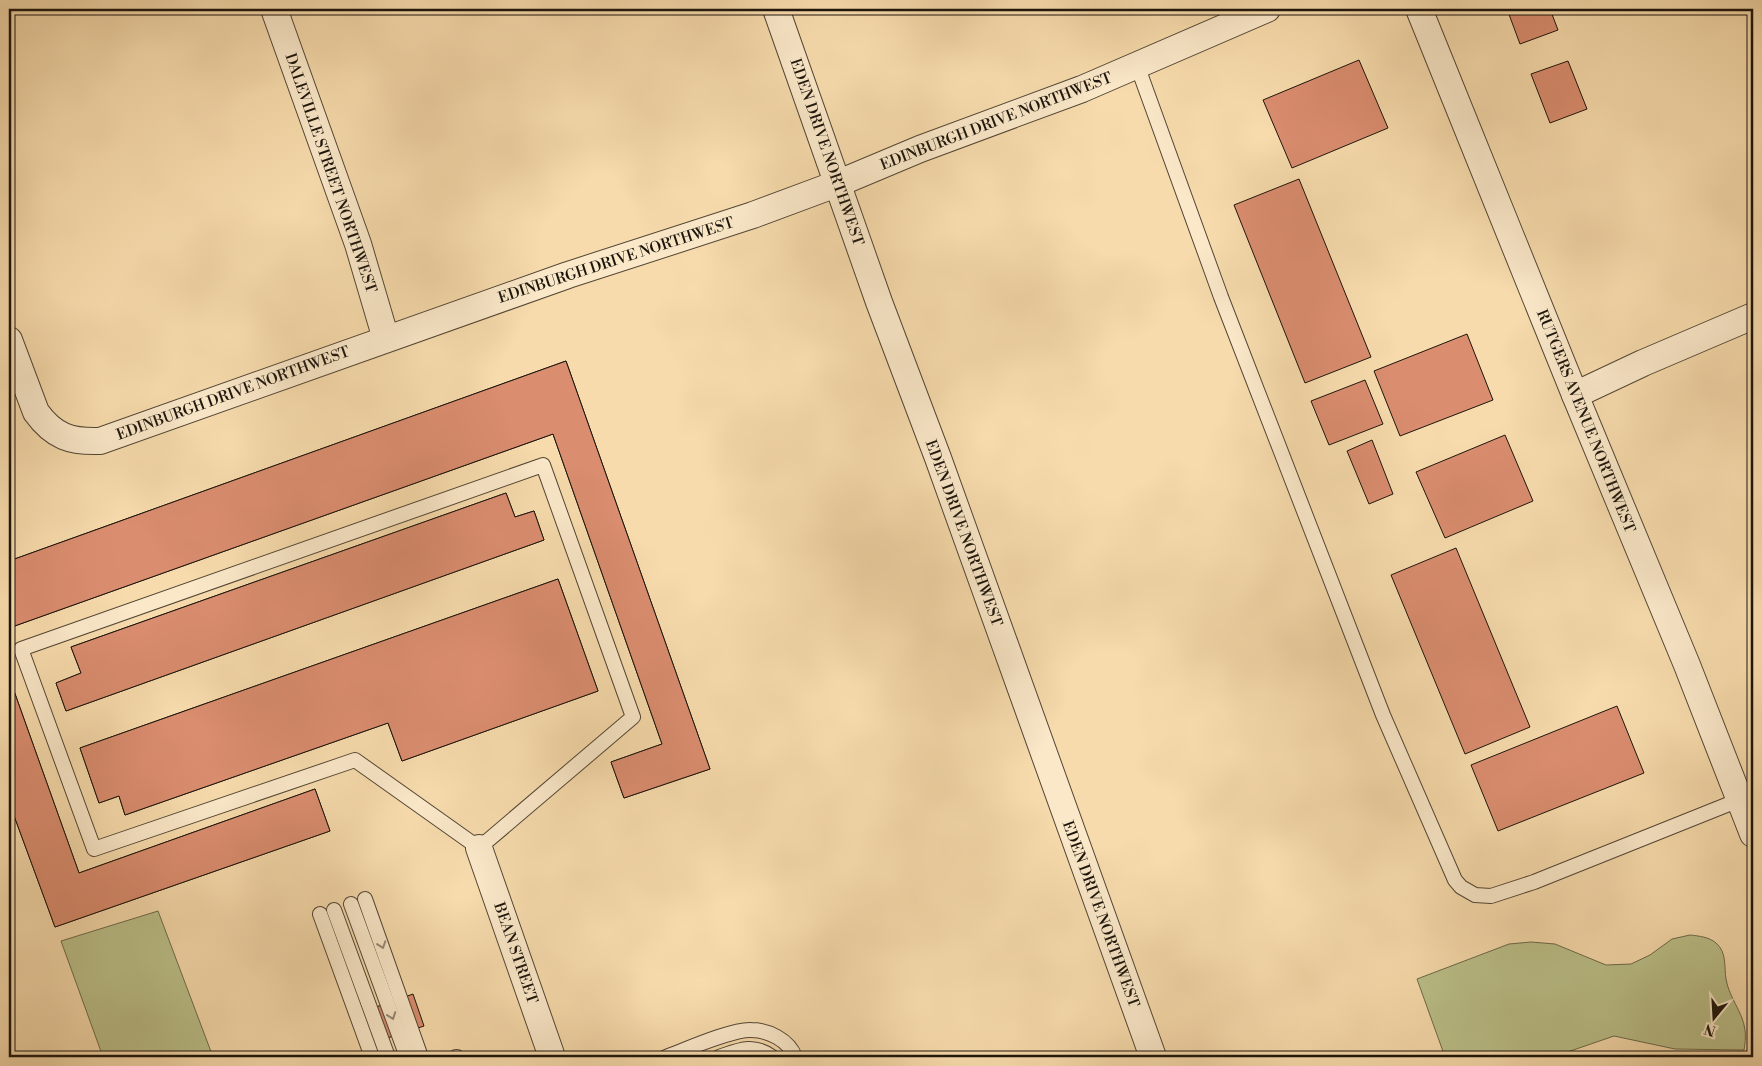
<svg xmlns="http://www.w3.org/2000/svg" width="1762" height="1066" font-family="'Libre Bodoni',serif">
<style>
.green{fill:#bbc08a;stroke:#6c6a4b}
.building{fill:#da8d6f;stroke:#1c150c}
.lines{fill:none;stroke-linecap:round;stroke-linejoin:round}
.service-casing{stroke:#534634;stroke-width:16}
.minor-casing{stroke:#534634;stroke-width:28}
.service{stroke:#fae8c9;stroke-width:14}
.minor{stroke:#fae8c9;stroke-width:26}
.oneway{stroke:#968974}
.labels{text-anchor:middle;stroke-width:4;stroke-linejoin:round;paint-order:stroke}
.street-label{font-size:15px;fill:#1c150c;stroke:#fae8c9}
</style>
<rect width="100%" height="100%" fill="#f7dbac"/>
<filter id="stains"><feTurbulence type="fractalNoise" baseFrequency=".004" numOctaves="4"/><feColorMatrix values="0 0 0 0 .2 0 0 0 0 .09 0 0 0 0 .02 0 0 0 .5 -.17"/></filter>
<radialGradient id="worn" r=".72"><stop offset=".6" stop-color="#630" stop-opacity="0"/><stop offset="1" stop-color="#630" stop-opacity=".3"/></radialGradient>
<g class="green">
<path d="M158 911 213 1057H103L61 941Z"/>
<path d="M1690 935C1699 936 1709 937 1716 943 1727 952 1724 967 1726 979 1729 998 1743 1012 1745 1030 1746 1037 1745 1044 1744 1050L1675 1049 1614 1036 1553 1057H1445L1417 979 1509 944 1531 942 1555 944 1606 965 1631 964 1650 955 1672 939Z"/>
</g>
<g class="building">
<path d="M1507 9H1550L1558 30 1520 44Z"/>
<path d="M1359 60 1388 128 1292 168 1263 100Z"/>
<path d="M1568 61 1587 109 1550 123 1531 74Z"/>
<path d="M1299 179 1371 357 1305 383 1234 205Z"/>
<path d="M1467 334 1493 400 1400 436 1374 371Z"/>
<path d="M566 361 710 769 624 798 611 762 662 744 553 434 9 628V561Z"/>
<path d="M566 361 710 769 624 798 611 762 662 744 553 434 9 628V561Z"/>
<path d="M1365 380 1383 424 1329 445 1311 401Z"/>
<path d="M1505 435 1533 501 1445 538 1416 472Z"/>
<path d="M1372 440 1393 494 1369 504 1347 451Z"/>
<path d="M506 493 515 517 534 511 544 540 66 711 56 683 81 673 71 647Z"/>
<path d="M506 493 515 517 534 511 544 540 66 711 56 683 81 673 71 647Z"/>
<path d="M1456 548 1530 727 1465 754 1391 575Z"/>
<path d="M558 579 598 691 402 761 388 723 125 815 119 796 99 803 80 748Z"/>
<path d="M558 579 598 691 402 761 388 723 125 815 119 796 99 803 80 748Z"/>
<path d="M9 677 79 873 315 789 330 831 55 927 9 802Z"/>
<path d="M9 677 79 873 315 789 330 831 55 927 9 802Z"/>
<path d="M1617 706 1644 773 1498 831 1471 765Z"/>
<path d="M413 994 424 1026 363 1046 356 1014Z"/>
</g>
<g class="lines">
<g class="service-casing">
<g id="service">
<path d="M1137 65 1221 297 1383 715 1455 880 1461 887 1475 895 1491 896 1534 882 1739 800"/>
<path d="M543 465 633 717 479 848 355 760 94 849 21 649Z"/>
<path d="M365 899 421 1057"/>
<path d="M351 904 407 1057"/>
<path d="M334 910 388 1057"/>
<path d="M320 914 372 1057"/>
<path d="M456 1057H457"/>
<path d="M666 1057C685 1050 732 1029 751 1030 768 1030 789 1040 795 1057"/>
<path d="M719 1057C739 1050 753 1043 772 1057"/>
</g>
</g>
<g class="minor-casing">
<g id="minor">
<path d="M274 9 358 244 386 339"/>
<path d="M776 9 879 302 938 458 1153 1057"/>
<path d="M1419 9 1575 395 1687 665 1753 834"/>
<path d="M9 340 36 412C54 437 71 442 100 441L568 275 753 215 839 183 920 149 1082 89 1267 9"/>
<path d="M1575 395 1643 363 1753 316"/>
<path d="M479 848 552 1057"/>
</g>
</g>
<use href="#service" class="service"/>
<use href="#minor" class="minor"/>
</g>
<defs><path id="oneway-chevron" d="M-2-3.5L2.5 0L-2 3.5" fill="none" stroke-width="1.6" stroke-linecap="round" stroke-linejoin="round" transform="scale(1.25)"/></defs>
<g class="oneway">
<use href="#oneway-chevron" transform="translate(382 945) rotate(71)"/>
<use href="#oneway-chevron" transform="translate(392 1016) rotate(70)"/>
</g>
<g class="labels">
<g class="street-label">
<text transform="translate(996 121) rotate(-21)" y="5">EDINBURGH DRIVE NORTHWEST</text>
<text transform="translate(827 152) rotate(71)" y="5">EDEN DRIVE NORTHWEST</text>
<text transform="translate(331 173) rotate(71)" y="5">DALEVILLE STREET NORTHWEST</text>
<text transform="translate(616 260) rotate(-18)" y="5">EDINBURGH DRIVE NORTHWEST</text>
<text transform="translate(233 393) rotate(-20)" y="5">EDINBURGH DRIVE NORTHWEST</text>
<text transform="translate(1586 421) rotate(68)" y="5">RUTGERS AVENUE NORTHWEST</text>
<text transform="translate(964 533) rotate(70)" y="5">EDEN DRIVE NORTHWEST</text>
<text transform="translate(1101 914) rotate(70)" y="5">EDEN DRIVE NORTHWEST</text>
<text transform="translate(516 953) rotate(71)" y="5">BEAN STREET</text>
</g>
</g>
<rect width="1762" height="1066" fill="none" stroke="#f7dbac" stroke-width="30"/>
<rect x="10" y="10" width="1742" height="1046" fill="none" stroke="#1c150c" stroke-width="2.5"/>
<rect x="15" y="15" width="1732" height="1036" fill="none" stroke="#1c150c"/>
<g transform="translate(1714 1018) rotate(198)" stroke="#fae8c9" stroke-width="4" paint-order="stroke">
<path d="M0-4L9 19L0 12L-9 19Z" fill="#1c150c"/>
<text y="-8" font-size="14" font-weight="bold" text-anchor="middle" fill="#1c150c">N</text>
</g>
<rect width="100%" height="100%" filter="url(#stains)"/>
<rect width="100%" height="100%" fill="url(#worn)"/>
</svg>
